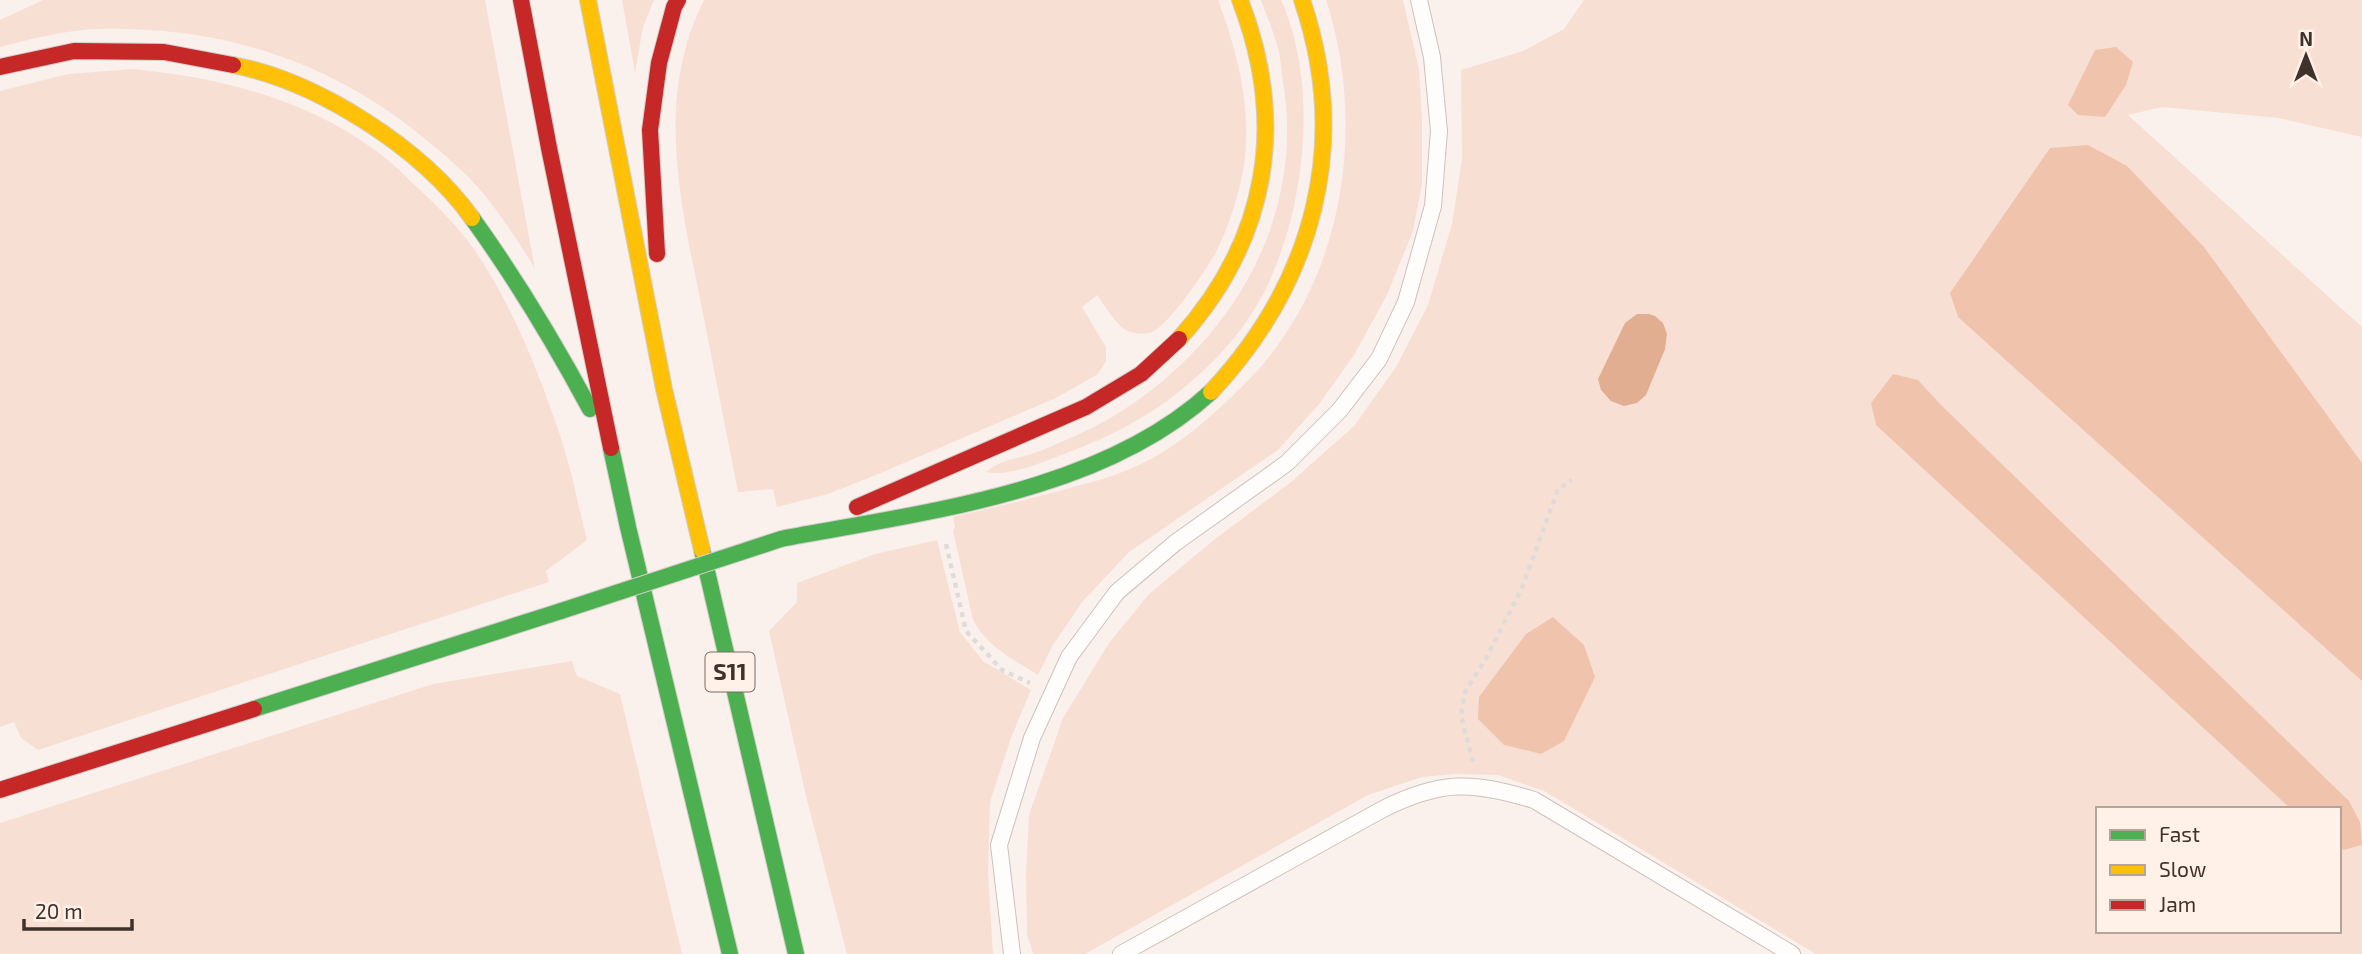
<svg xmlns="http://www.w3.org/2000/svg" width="2362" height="954" font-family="'Exo 2',sans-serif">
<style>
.green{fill:#f8dfd3;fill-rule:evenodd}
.forest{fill:#f0c4ac}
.water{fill:#e2ae91}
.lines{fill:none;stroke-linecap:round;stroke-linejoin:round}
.lane-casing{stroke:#ccc1bc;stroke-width:18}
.fast-casing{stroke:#d3cdca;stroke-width:18}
.slow-casing{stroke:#d3cdca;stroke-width:18}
.jam-casing{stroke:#d3cdca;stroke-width:18}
.path{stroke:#dedbd9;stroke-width:4.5;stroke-dasharray:5 5;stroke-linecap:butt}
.lane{stroke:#fefdfc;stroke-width:16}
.fast{stroke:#4caf50;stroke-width:16}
.slow{stroke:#ffc107;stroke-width:16}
.jam{stroke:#c62828;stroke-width:16}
.fast-bridge-casing{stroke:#d3cdca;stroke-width:18;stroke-linecap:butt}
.fast-bridge{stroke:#4caf50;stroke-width:16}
.labels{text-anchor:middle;stroke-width:5;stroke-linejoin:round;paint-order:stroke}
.shield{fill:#fff0e8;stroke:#796b63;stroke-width:2}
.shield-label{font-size:23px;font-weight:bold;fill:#40322a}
</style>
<rect width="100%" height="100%" fill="#faf1ed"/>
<g class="green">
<path d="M43 0H485L535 269C519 242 501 215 481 191 467 174 448 158 431 144 351 75 252 35 146 30 126 29 104 28 83 30 55 33 27 40 0 47V20Z"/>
<path d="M622 0H654L643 27 635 73Z"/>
<path d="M704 0H1218C1238 53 1252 109 1244 166 1239 195 1229 226 1216 252 1207 269 1170 323 1154 331 1148 335 1135 334 1128 331 1116 326 1105 305 1097 295L1082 307 1106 347V361L1098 374 1056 398 876 475 828 494 777 507 773 489 738 492C726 431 714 370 702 309 681 205 654 99 704 0Z"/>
<path d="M1261 0H1281C1324 93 1303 248 1241 329 1199 384 1141 425 1077 449 1052 458 1011 478 986 472 1000 459 1022 458 1040 451 1064 441 1090 430 1112 417 1229 347 1306 220 1283 82 1281 70 1281 57 1277 45 1273 30 1266 15 1261 0Z"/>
<path d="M1326 0H1403L1419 69 1422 118V184L1413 231 1387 295 1354 355 1320 403 1278 450 1129 552 1083 601 1053 645 1038 675C1013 659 987 647 973 620L953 531 955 527 953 517C987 509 1021 501 1055 492 1085 484 1114 477 1141 464 1173 449 1200 426 1226 402 1246 383 1266 363 1282 339 1349 243 1362 110 1326 0Z"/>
<path d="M1584 0H2362V137L2278 118 2162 107 2128 115 2362 327V954H1816L1544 791 1498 775 1454 774 1422 777 1368 795 1085 954H1033L1027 935 1026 874 1029 815 1063 718 1109 643 1149 594 1215 539 1291 482 1354 426 1396 367 1428 305 1452 224 1462 159 1461 70 1523 51 1564 29ZM2098 809H2339V931H2098Z"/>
<path d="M133 69C224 78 316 101 389 161 400 170 410 181 420 190 439 208 459 228 474 249 512 305 537 368 559 432 571 467 578 504 587 540L546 571 549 582 38 750 21 738 14 722 0 727V91L68 74Z"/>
<path d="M937 540 960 632 983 661 1031 690 1011 738 990 802 988 872 993 954H847L806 796 769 631 797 602V583L875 554Z"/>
<path d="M572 661 577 676 620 694 682 954H0V823L433 684Z"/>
</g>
<g class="forest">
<path d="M2116 47 2133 62 2126 85 2105 117 2078 115 2068 105 2095 50Z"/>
<path d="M2088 145 2127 166 2204 247 2362 463V681L1958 317 1950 293 2050 148Z"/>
<path d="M1893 374 1918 380 1940 404 2349 801 2360 822 2362 845 2344 850 2339 847V809H2291L1876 425 1871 403Z"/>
<path d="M1553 617 1584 645 1595 677 1564 741 1541 754 1504 745 1478 719 1479 697 1526 634Z"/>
</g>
<path class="water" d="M1637 314H1649L1655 316 1663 323 1667 334 1665 349 1646 395 1637 403 1624 406 1611 401 1601 390 1598 379 1625 323Z"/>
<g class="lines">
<g class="lane-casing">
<g id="lane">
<path d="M1012 954 999 845 1032 738 1069 657 1117 592 1175 543 1287 463 1339 411 1379 359 1406 302 1433 206 1439 131 1432 57 1419 0"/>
<path d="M1121 954 1383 809C1441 780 1472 781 1534 800L1792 954"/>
</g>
</g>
<g class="fast-casing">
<g id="fast">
<path d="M472 218C516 279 554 342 590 409"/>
<path d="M611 448 628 527 730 954"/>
<path d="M781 539C923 512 1101 493 1211 392"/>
<path d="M702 550 796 954"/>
<path d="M254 709 561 611"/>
</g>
</g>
<g class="slow-casing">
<g id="slow">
<path d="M588 0 664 389 702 550"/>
<path d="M233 65C317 81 422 148 472 218"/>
<path d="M1179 339C1268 240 1288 124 1240 0"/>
<path d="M1211 392C1314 282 1351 144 1302 0"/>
</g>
</g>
<g class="jam-casing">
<g id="jam">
<path d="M521 0 549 148 611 448"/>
<path d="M0 67 74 51 164 52 233 65"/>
<path d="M657 254 650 130 659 63 674 7 678 0"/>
<path d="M857 507 1086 407 1141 374 1179 339"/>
<path d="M0 790 254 709"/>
</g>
</g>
<g class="path">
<path d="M946 544 966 631 1002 670 1030 683"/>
<path d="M1473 762 1461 715 1465 692 1485 660 1522 588 1558 489 1572 480"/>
</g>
<use href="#lane" class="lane"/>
<use href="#fast" class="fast"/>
<use href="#slow" class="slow"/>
<use href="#jam" class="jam"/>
<g class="fast-bridge-casing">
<path id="fast-bridge" d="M561 611 781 539"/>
</g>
<use href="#fast-bridge" class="fast-bridge"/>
</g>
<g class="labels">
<rect class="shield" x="705.5" y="652.5" width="49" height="39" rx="5"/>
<g class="shield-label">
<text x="730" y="680">S11</text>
</g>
</g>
<rect x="2096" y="807" width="245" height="126" fill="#fff0e8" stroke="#b3a49c" stroke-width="2"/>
<rect x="2110" y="830" width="35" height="10" fill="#4caf50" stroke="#b3a49c" stroke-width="2"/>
<text x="2159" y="842" font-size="21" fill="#40322a">Fast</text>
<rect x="2110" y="865" width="35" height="10" fill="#ffc107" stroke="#b3a49c" stroke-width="2"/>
<text x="2159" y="877" font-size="21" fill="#40322a">Slow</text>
<rect x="2110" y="900" width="35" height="10" fill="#c62828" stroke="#b3a49c" stroke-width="2"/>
<text x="2159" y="912" font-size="21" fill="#40322a">Jam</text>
<g transform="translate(2306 56)" stroke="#fff0e8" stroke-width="5" paint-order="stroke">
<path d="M0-5L12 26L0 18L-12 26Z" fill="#40322a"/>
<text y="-10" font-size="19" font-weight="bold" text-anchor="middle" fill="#40322a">N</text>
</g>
<path d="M24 919v10h108v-10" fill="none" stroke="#40322a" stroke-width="3.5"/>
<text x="35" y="919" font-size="21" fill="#40322a" stroke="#fff0e8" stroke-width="5" paint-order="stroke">20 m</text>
</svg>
